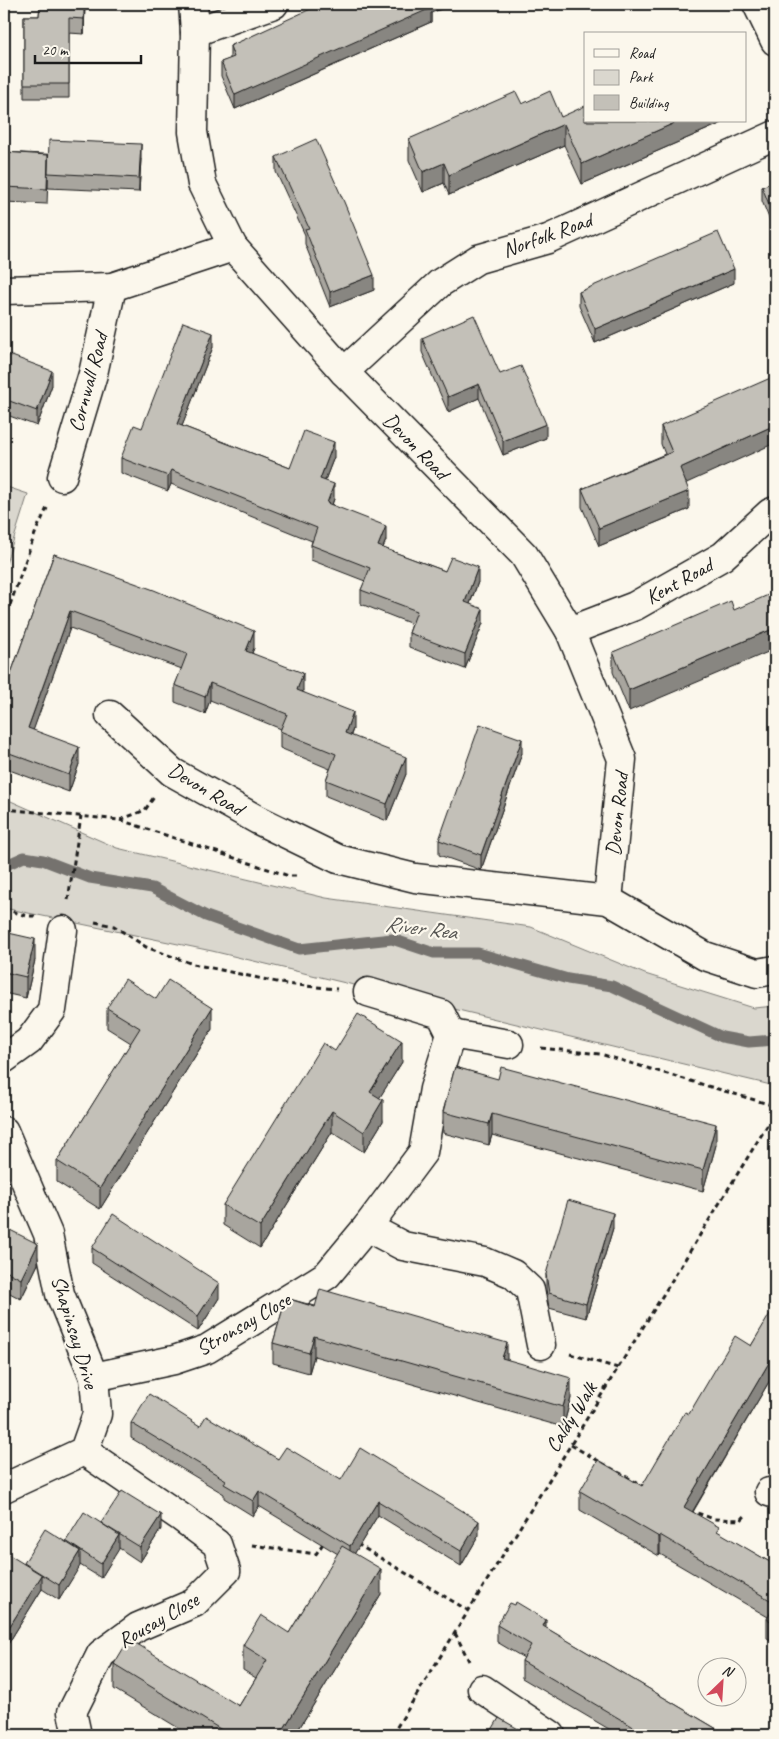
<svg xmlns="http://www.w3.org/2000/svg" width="779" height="1739" font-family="Caveat,sans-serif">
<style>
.green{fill:#dad7ce;stroke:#7b7a75}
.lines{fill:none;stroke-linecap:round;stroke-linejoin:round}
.stream{stroke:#74726e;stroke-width:11}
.minor-casing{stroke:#1c1c1c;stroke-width:31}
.path{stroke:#1c1c1c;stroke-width:3;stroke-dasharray:5 4;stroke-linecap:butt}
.minor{stroke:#fbf7ec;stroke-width:28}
.wall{fill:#a8a59e;stroke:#1c1c1c}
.shaded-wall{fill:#888681;stroke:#1c1c1c}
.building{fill:#c3c0b8;stroke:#1c1c1c}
.labels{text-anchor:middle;stroke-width:4.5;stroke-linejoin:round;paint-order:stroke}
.street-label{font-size:21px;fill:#1c1c1c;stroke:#fbf7ec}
.water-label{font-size:22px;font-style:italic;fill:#575653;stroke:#fbf7ec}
</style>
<rect width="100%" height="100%" fill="#fbf7ec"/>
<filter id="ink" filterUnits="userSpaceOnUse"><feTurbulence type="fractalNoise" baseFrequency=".02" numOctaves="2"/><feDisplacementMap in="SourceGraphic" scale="10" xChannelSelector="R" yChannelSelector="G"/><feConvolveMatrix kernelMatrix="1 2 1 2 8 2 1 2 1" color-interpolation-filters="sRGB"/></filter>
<g filter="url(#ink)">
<g class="green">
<path d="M4 486 28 494 4 570Z"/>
<path d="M4 798 117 848 326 898 531 927 645 974 754 1008 775 1006V1086L212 951 4 908Z"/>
</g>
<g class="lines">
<path class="stream" d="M4 866 24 857 43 860 90 878 152 888 206 916 299 949 392 939 434 953H478L568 979 612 986 722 1037 749 1042 775 1040"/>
<g class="minor-casing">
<g id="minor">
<path d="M193 4 195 32 193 132 202 184 233 247 344 372 524 555 570 631 622 759 608 900"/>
<path d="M757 4 775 41"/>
<path d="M195 32 274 4"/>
<path d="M4 290 112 287 233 247"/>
<path d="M344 372 440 283 478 259 548 239 775 135"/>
<path d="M62 477 93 374 112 287"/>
<path d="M570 631 635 606 723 556 770 513 775 511"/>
<path d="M110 715 172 772 258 820 338 859 415 878 608 900 705 956 757 973 775 970"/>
<path d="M368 992 441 1014 451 1034"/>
<path d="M4 1059 29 1041 52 1010 63 930"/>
<path d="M4 1131 48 1234 60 1294 94 1377 97 1414 84 1451 4 1488"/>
<path d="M367 1227 403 1246 485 1262 513 1274 530 1290 541 1345"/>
<path d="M94 1377 174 1360 207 1349 327 1275 367 1227 423 1152 434 1089 451 1034 509 1044"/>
<path d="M769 1492 775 1494"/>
<path d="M482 1689 551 1735"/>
<path d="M77 1735 72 1712 101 1654 138 1627 194 1603 226 1571 217 1544 182 1518 84 1451"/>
</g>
</g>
<g class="path">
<path d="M4 622 36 531 48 506"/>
<path d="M4 809 120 820 145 810 154 797"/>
<path d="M120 820 289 876H296"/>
<path d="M68 900 81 816"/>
<path d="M4 909 27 916H35"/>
<path d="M95 922 114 926 146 947 193 964 286 984 337 989"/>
<path d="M541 1048 600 1054 775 1106"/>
<path d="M570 1354 618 1368"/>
<path d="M571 1445 644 1487"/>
<path d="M689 1510 714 1519 741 1520 747 1514"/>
<path d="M357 1544 469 1611"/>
<path d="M252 1545 316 1554 324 1542"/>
<path d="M455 1633 469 1661"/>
<path d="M392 1735 775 1113"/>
</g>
<use href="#minor" class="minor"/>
</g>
<g class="wall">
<path d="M40 4H85L84 34 69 33V98H24V16H39Z"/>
<path d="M318 8 431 13V22L235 109 221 76V62L230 59V46Z"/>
<path d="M522 104 561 117 722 121V123L582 184 564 145 449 195 444 183 423 192 409 160V139Z"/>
<path d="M4 152 141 159 139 192 48 188V178L47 204 4 202Z"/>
<path d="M276 157 374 290 330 307 305 244V235L276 172Z"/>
<path d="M775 181V233L762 201V187Z"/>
<path d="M734 283 595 343 579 306V292Z"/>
<path d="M422 338 500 374 546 438 503 455 479 398 448 412 422 352Z"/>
<path d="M213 347 182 426 290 468 334 457 325 480 334 499 332 505 386 540 383 548 445 571 478 582 470 604 483 623 465 669 409 647V633L412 624 361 604V590L365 581 311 560V545L312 541 171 484 168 491 121 473V458L142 428Z"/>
<path d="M4 353 52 385 37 426 4 414Z"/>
<path d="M661 426 686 483 689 509 599 546 582 507V489L665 454 661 444Z"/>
<path d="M54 554 254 648 252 653 303 690V692L353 729 351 735 406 774 387 821 326 796V780L330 769 280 748V731L281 729 210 700 205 714 175 702V685L182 669 70 628 33 730 79 764 69 792 4 768V693Z"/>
<path d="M775 554V582L770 571V556Z"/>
<path d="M734 610 629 711 613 672V652Z"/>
<path d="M522 753 481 870 439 855V840Z"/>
<path d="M4 932 35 960 26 998 4 993Z"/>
<path d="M156 999 212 1029 100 1209 57 1182V1161L131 1043 107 1028V1008Z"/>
<path d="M335 1051 402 1062 379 1098 383 1121 364 1152 332 1132 260 1248 223 1225V1205Z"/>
<path d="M455 1067 716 1145 703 1191 492 1135 489 1145 443 1133V1112Z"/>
<path d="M4 1227 38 1264 21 1299 4 1290Z"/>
<path d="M613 1228 586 1318 549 1308 546 1289V1274Z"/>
<path d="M92 1248 219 1298 198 1331 92 1263Z"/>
<path d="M286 1298 507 1359 571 1398 563 1427 314 1356 309 1373 273 1363V1343Z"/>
<path d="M775 1308V1383L770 1380 693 1512 719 1533 775 1565V1642L767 1638V1619L768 1617 660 1554 659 1556 580 1510V1491L642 1486 689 1414 751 1346Z"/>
<path d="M131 1423 200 1426 278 1459 341 1480 479 1535 461 1566 378 1515 354 1554 381 1594 295 1735H190L114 1689V1664L239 1706 256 1678 243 1670V1645L289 1633 338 1554 259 1506 253 1516 224 1498V1494L131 1438Z"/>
<path d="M101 1523 161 1529 140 1562 119 1548 101 1578 80 1565 59 1600 42 1589 8 1644 4 1641V1557L24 1564Z"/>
<path d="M497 1625 546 1628 727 1735H619L522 1678V1661L524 1658 497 1642Z"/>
</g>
<g class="shaded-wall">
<path d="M84 4H85L84 34Z"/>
<path d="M429 4H454L431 13V22L235 109V95Z"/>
<path d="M679 121H722V123L582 184V164Z"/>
<path d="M564 124V145L449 195V175Z"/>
<path d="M141 144V159L139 192V178Z"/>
<path d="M444 163V183L423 192V172Z"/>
<path d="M734 269V283L595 343V329Z"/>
<path d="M374 275V290L330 307V292Z"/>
<path d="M213 333V347L177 439V424Z"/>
<path d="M52 371V385L37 426V411Z"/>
<path d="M479 384V398L448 412V397Z"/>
<path d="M546 424V438L503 455V441Z"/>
<path d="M775 425V443L680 486V468Z"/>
<path d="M334 442V457L320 493V479Z"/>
<path d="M171 470V484L168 491V476Z"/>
<path d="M334 484V499L327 517V503Z"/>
<path d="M689 491V509L599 546V528Z"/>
<path d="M386 526V540L378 560V546Z"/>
<path d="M478 567V582L465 617V602Z"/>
<path d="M483 609V623L465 669V654Z"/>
<path d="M70 611V628L28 745V728Z"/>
<path d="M775 628V649L629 711V690Z"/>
<path d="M254 631V648L246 667V651Z"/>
<path d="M303 673V690L297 707V690Z"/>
<path d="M210 683V700L205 714V697Z"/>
<path d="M353 712V729L345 749V733Z"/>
<path d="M522 739V753L481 870V855Z"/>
<path d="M79 747V764L69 792V775Z"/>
<path d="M406 757V774L387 821V804Z"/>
<path d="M35 939V960L26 998V977Z"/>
<path d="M212 1008V1029L100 1209V1188Z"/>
<path d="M402 1041V1062L370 1113V1092Z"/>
<path d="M383 1100V1121L364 1152V1132Z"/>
<path d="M332 1111V1132L260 1248V1227Z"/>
<path d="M492 1114V1135L489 1145V1124Z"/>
<path d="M716 1124V1145L703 1191V1170Z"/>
<path d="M613 1213V1228L586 1318V1304Z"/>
<path d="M38 1244V1264L21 1299V1279Z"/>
<path d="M219 1283V1298L198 1331V1316Z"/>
<path d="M314 1336V1356L309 1373V1353Z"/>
<path d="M507 1343V1363L502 1358Z"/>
<path d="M770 1361V1380L684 1526V1507Z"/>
<path d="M571 1378V1398L563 1427V1407Z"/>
<path d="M259 1491V1506L253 1516V1501Z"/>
<path d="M378 1501V1515L350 1561V1546Z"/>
<path d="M161 1515V1529L140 1562V1547Z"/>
<path d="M479 1521V1535L461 1566V1551Z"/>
<path d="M119 1535V1549L101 1578V1564Z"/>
<path d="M660 1535V1554L659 1556V1537Z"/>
<path d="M80 1551V1566L59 1600V1585Z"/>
<path d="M381 1569V1594L295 1735H280Z"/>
<path d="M42 1575V1589L8 1644V1629Z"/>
<path d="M546 1620V1636L543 1626Z"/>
</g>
<g class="building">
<path d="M40 4H84V19L69 18V84H24V16H39Z"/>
<path d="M327 4H430L431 8 235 95 221 62 234 57 230 46 317 6 318 8Z"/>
<path d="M550 91 561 117 585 106V121H679L582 164 564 124 449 175 444 163 423 172 409 139 516 92 522 104Z"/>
<path d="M316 139 344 202 374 275 330 292 305 229 309 228 276 157Z"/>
<path d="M49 140 141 144 139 178 48 173Z"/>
<path d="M4 152 48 155 47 189 4 187Z"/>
<path d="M775 181V219L762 187Z"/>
<path d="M718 232 734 269 595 329 579 292Z"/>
<path d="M474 315 500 374 521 366 546 424 503 441 479 384 448 397 422 338Z"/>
<path d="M183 322 213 333 177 424 290 468 304 431 334 442 320 479 334 484 327 503 386 526 378 546 445 571 451 557 478 567 465 602 483 609 465 654 409 633 417 611 361 590 370 568 311 545 317 528 171 470 168 476 121 458 134 425 142 428Z"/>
<path d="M4 353 52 371 37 411 4 399Z"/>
<path d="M775 376V425L680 468 689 491 599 528 582 489 672 452 661 426Z"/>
<path d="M54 554 154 590 254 631 246 651 303 673 297 690 353 712 345 733 406 757 387 804 326 780 336 754 280 731 287 714 210 683 205 697 175 685 187 654 70 611 28 728 79 747 69 775 4 751V693Z"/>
<path d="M775 554V568L770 556Z"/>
<path d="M775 592V628L629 690 613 652 731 601 734 610Z"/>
<path d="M480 724 522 739 481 855 439 840Z"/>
<path d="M4 932 35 939 26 977 4 972Z"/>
<path d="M125 979 156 999 168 980 212 1008 100 1188 57 1161 140 1028 107 1008Z"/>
<path d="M358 1014 402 1041 370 1092 383 1100 364 1132 332 1111 260 1227 223 1205 323 1043 335 1051Z"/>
<path d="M455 1067 498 1079 501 1067 716 1124 703 1170 492 1114 489 1124 443 1112Z"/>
<path d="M568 1200 613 1213 586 1304 549 1293 546 1274Z"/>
<path d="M113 1214 219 1283 198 1316 92 1248Z"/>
<path d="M4 1227 38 1244 21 1279 4 1270Z"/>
<path d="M320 1289 507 1343 502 1358 571 1378 563 1407 314 1336 309 1353 273 1343 286 1298 315 1307Z"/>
<path d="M774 1307 775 1308V1364L770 1361 684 1507 719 1527 717 1531 775 1565V1603L660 1535 659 1537 580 1491 598 1460 642 1486 685 1412 689 1414 735 1336 751 1346Z"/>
<path d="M149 1394 200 1426 206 1416 278 1459 286 1447 341 1480 360 1448 479 1521 461 1551 378 1501 350 1546 259 1491 253 1501 224 1484 226 1480 131 1423Z"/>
<path d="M122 1491 161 1515 140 1547 101 1523Z"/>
<path d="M84 1512 119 1535 101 1564 66 1541Z"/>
<path d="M45 1529 80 1551 59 1585 24 1563Z"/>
<path d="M342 1546 381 1569 280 1735H223L225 1732 114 1664 129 1639 239 1706 267 1660 243 1645 261 1615 289 1633Z"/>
<path d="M6 1553 42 1575 8 1629 4 1627V1557Z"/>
<path d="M516 1602 546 1620 543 1626 727 1735H647L522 1661 531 1645 497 1625 510 1603 515 1605Z"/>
<path d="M775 1605V1623L767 1619Z"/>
<path d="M499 1718 529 1735H489Z"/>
</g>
</g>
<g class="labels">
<g class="street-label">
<text transform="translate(547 235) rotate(-20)" y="7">Norfolk Road</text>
<text transform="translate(88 382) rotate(-75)" y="7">Cornwall Road</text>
<text transform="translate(416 446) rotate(46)" y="7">Devon Road</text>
<text transform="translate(679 581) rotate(-29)" y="7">Kent Road</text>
<text transform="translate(206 789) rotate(31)" y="7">Devon Road</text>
<text transform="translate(617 814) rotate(-84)" y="7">Devon Road</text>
<text transform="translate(243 1324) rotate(-30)" y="7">Stronsay Close</text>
<text transform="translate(75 1332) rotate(73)" y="7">Shapinsay Drive</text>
<text transform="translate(571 1417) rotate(-58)" y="7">Caldy Walk</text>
<text transform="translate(158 1620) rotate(-30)" y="7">Rousay Close</text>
</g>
<g class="water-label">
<text transform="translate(421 927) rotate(7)" y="8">River Rea</text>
</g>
</g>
<rect width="779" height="1739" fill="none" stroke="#fbf7ec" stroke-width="20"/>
<rect x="10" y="10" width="759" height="1719" fill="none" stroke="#1c1c1c" stroke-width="2" filter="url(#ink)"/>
<rect x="584" y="32" width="162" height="90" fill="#fbf7ec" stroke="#a29f99"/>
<rect x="594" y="49" width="25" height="8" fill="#fbf7ec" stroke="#a29f99"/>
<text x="629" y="58" font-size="15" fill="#1c1c1c">Road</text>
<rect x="594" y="70" width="25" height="15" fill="#dad7ce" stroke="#a29f99"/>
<text x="629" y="82" font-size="15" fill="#1c1c1c">Park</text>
<rect x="594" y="95" width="25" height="15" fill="#c3c0b8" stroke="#a29f99"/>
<text x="629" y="108" font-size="15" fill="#1c1c1c">Building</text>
<g transform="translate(722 1682) rotate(25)"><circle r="24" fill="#fbf7ec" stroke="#a29f99"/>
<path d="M0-4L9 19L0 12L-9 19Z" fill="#d1495b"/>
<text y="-8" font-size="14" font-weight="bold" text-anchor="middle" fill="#1c1c1c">N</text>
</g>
<path d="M35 55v8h106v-8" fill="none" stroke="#1c1c1c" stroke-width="2.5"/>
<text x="42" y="55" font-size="15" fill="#1c1c1c" stroke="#fbf7ec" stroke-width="4" paint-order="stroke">20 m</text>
</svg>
